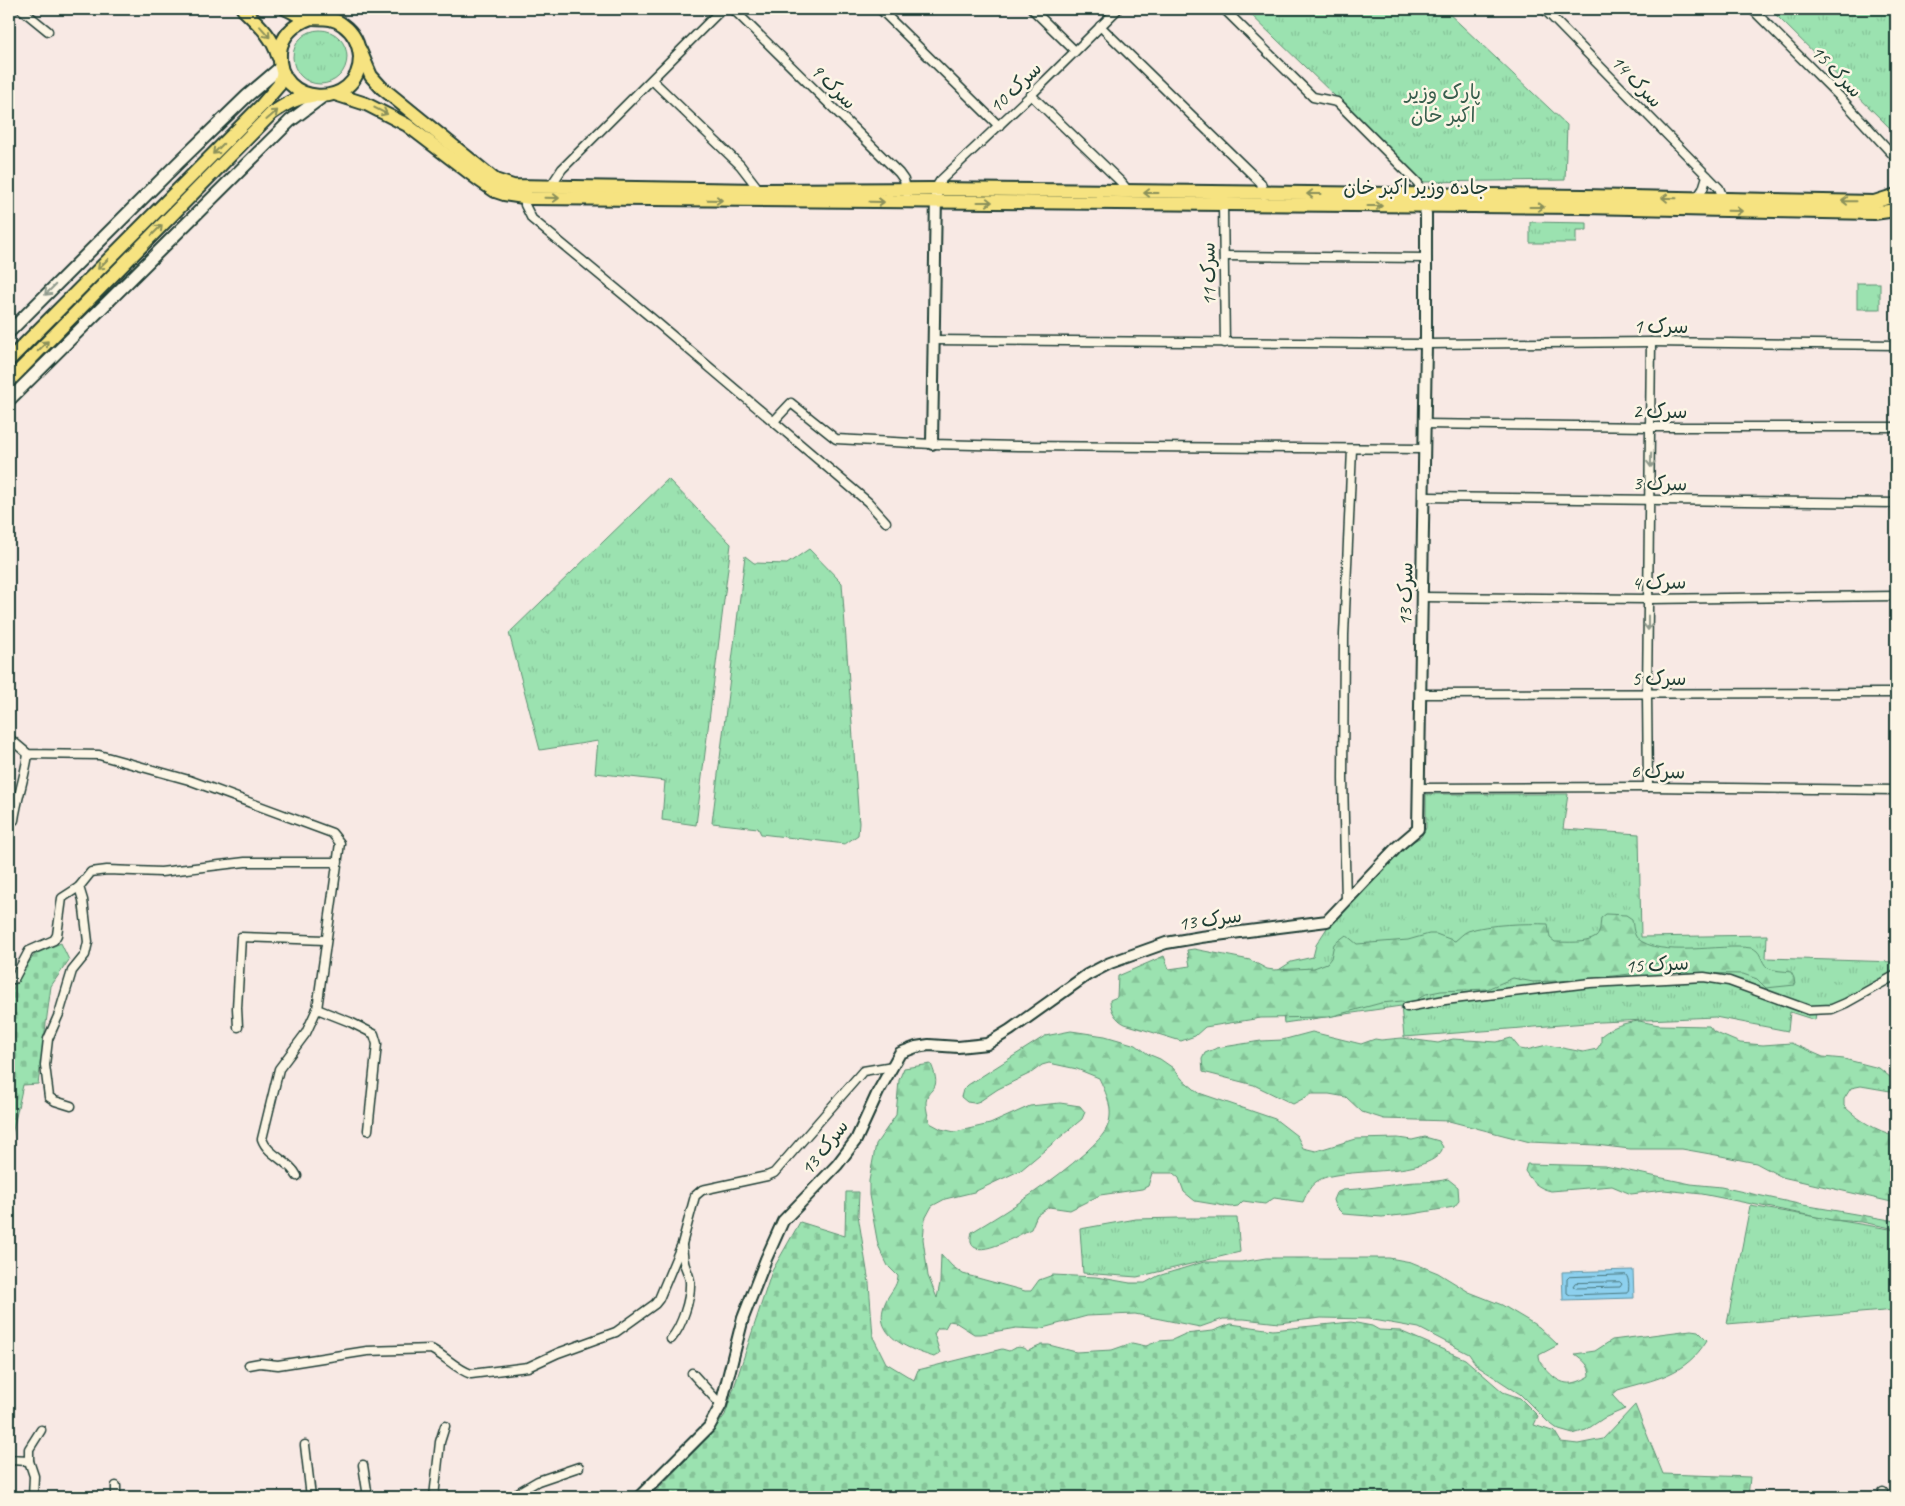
<svg xmlns="http://www.w3.org/2000/svg" width="1905" height="1506" font-family="Caveat,'Playpen Sans Arabic',sans-serif">
<style>
.grass{fill:url(#grass-tufts);stroke:#5d9072}
.forest{fill:url(#forest-firs);stroke:#5d9072}
.cemetery{fill:url(#cemetery-stones);stroke:#5d9072}
.water{fill:#8dd0ee;stroke:#6195a4}
.lines{fill:none;stroke-linecap:round;stroke-linejoin:round}
.shore{stroke:#4b787e;stroke-width:1}
.minor-casing{stroke:#1f3d34;stroke-width:11}
.tertiary-casing{stroke:#1f3d34;stroke-width:14}
.secondary-casing{stroke:#1f3d34;stroke-width:15}
.primary-casing{stroke:#1f3d34;stroke-width:16}
.minor{stroke:#fcf5e5;stroke-width:8}
.tertiary{stroke:#fcf5e5;stroke-width:10}
.secondary{stroke:#fcf5e5;stroke-width:11}
.primary{stroke:#f6e381;stroke-width:12}
.oneway{stroke:#8a905a}
.oneway2{stroke:#8e998c}
.labels{text-anchor:middle;stroke-width:5;stroke-linejoin:round;paint-order:stroke}
.street-label{font-size:20px;fill:#1f3d34;stroke:#fcf5e5}
.park-label{font-size:20px;fill:#385e4d;stroke:#fcf5e5}
</style>
<defs>
<pattern id="grass-tufts" width="24" height="20" patternUnits="userSpaceOnUse" patternTransform="scale(1.25)"><rect width="24" height="20" fill="#9be2b0"/><path d="M3 7l-1-3M5 7V3M7 7l1-3M15 17l-1-3M17 17v-4M19 17l1-3" fill="none" stroke="#85c398"/></pattern>
<pattern id="forest-firs" width="22" height="20" patternUnits="userSpaceOnUse" patternTransform="scale(1.25)"><rect width="22" height="20" fill="#9be2b0"/><path d="M5 1l3.5 6h-7zM16 11l3.5 6h-7z" fill="#85c398"/></pattern>
<pattern id="cemetery-stones" width="16" height="16" patternUnits="userSpaceOnUse" patternTransform="scale(1.25)"><rect width="16" height="16" fill="#9be2b0"/><path d="M2 7V4a2 2 0 0 1 4 0v3zM10 15v-3a2 2 0 0 1 4 0v3z" fill="#85c398"/></pattern>
</defs>
<rect width="100%" height="100%" fill="#f8e9e4"/>
<filter id="ink" filterUnits="userSpaceOnUse"><feTurbulence type="fractalNoise" baseFrequency=".02" numOctaves="2"/><feDisplacementMap in="SourceGraphic" scale="10" xChannelSelector="R" yChannelSelector="G"/><feConvolveMatrix kernelMatrix="1 2 1 2 8 2 1 2 1" color-interpolation-filters="sRGB"/></filter>
<g filter="url(#ink)">
<g class="grass">
<path d="M1245 9H1444L1567 125 1565 180 1424 182Z"/>
<path d="M1774 9H1896V134L1772 11Z"/>
<circle cx="320" cy="57" r="27"/>
<path d="M1530 222 1587 223V230H1576V243H1530Z"/>
<rect x="1857" y="283" width="23" height="26"/>
<path d="M668 479 731 544 696 825 662 820 665 781 595 773 598 741 540 750 509 633Z"/>
<path d="M809 549 842 583 859 823 858 835 845 844 761 834 758 828 712 823 745 556 754 563 787 564Z"/>
<path d="M1426 794H1568L1563 829 1639 834 1641 937 1767 935 1766 958 1896 962V970C1872 985 1847 1006 1817 1006L1815 1020 1790 1012 1788 1031 1715 1017 1600 1022 1404 1037 1401 1006 1284 1023 1277 971 1291 962 1313 957 1316 945 1327 928 1405 846 1421 837 1426 828Z"/>
<path d="M1750 1206 1896 1230V1310L1727 1324Z"/>
<path d="M1178 1218H1237L1240 1252 1137 1277 1083 1273 1080 1229 1136 1219Z"/>
</g>
<g class="forest">
<path d="M1606 914 1626 915 1632 919C1633 925 1633 933 1637 938 1660 959 1720 943 1751 948 1762 950 1760 962 1768 968 1774 971 1784 971 1791 972L1794 978 1795 985 1766 988 1757 979 1743 974 1690 973 1671 964 1640 963 1630 974 1578 980 1533 982 1513 978 1487 989 1441 991 1426 994 1409 1005 1402 1001 1381 1003 1329 1017 1261 1018 1205 1027 1195 1036 1181 1041 1125 1024C1116 1020 1110 1010 1110 1000L1117 997 1118 976 1164 956 1169 969 1190 966 1187 950 1194 949 1250 960 1267 969 1274 970 1314 968 1327 963 1331 958 1334 944 1346 935 1357 944 1408 940 1429 934H1436L1455 941C1459 938 1463 933 1468 931 1487 924 1528 923 1548 924L1550 938 1555 942C1567 942 1586 944 1596 937 1601 933 1600 923 1601 918Z"/>
<path d="M1639 1021 1659 1025 1709 1026 1714 1032 1740 1043 1763 1045 1791 1043 1823 1057 1844 1059 1879 1068 1896 1082V1092L1861 1086 1851 1088 1844 1099V1106C1859 1121 1876 1130 1896 1136V1203L1782 1177 1756 1163 1716 1155 1682 1149H1630L1596 1145 1530 1142 1449 1121 1384 1119 1362 1112 1346 1097 1329 1094H1312L1293 1104 1254 1085 1203 1072 1202 1059 1205 1053 1217 1048 1261 1041 1282 1040 1312 1032 1361 1044 1375 1039 1381 1040 1402 1038 1438 1043 1453 1039 1497 1042 1511 1038 1520 1049 1526 1050 1547 1045 1583 1052 1597 1049 1601 1043V1036C1613 1026 1623 1023 1639 1021Z"/>
<path d="M1071 1031 1105 1036 1136 1045 1148 1054 1160 1059 1173 1068 1182 1079 1199 1093 1275 1119 1297 1136 1303 1148 1316 1151 1355 1139 1398 1138 1412 1140 1425 1137 1439 1141 1443 1147C1434 1179 1344 1166 1319 1180 1310 1185 1307 1193 1303 1202L1274 1198 1265 1204 1243 1201 1238 1206 1231 1207 1195 1201 1184 1192 1179 1178 1173 1173H1152L1148 1186 1142 1189 1100 1195 1070 1210 1049 1207 1037 1215 1031 1229C1020 1234 962 1269 972 1232 1012 1208 1051 1183 1086 1152 1094 1144 1104 1136 1108 1125 1114 1109 1106 1093 1099 1078L1077 1069 1049 1063 1042 1065 1031 1073 998 1089 980 1101 974 1103 967 1102 961 1097 963 1090 968 1085 1045 1036Z"/>
<path d="M931 1064C944 1094 926 1086 926 1103 926 1109 928 1117 930 1123L941 1129 955 1132 990 1124 1030 1106 1060 1103 1080 1106 1085 1112 1082 1119 1021 1170 974 1192 945 1199 932 1206 925 1219 923 1239 928 1276 937 1298 940 1283 941 1254 952 1266 963 1274 1025 1291H1031L1039 1280 1053 1275 1096 1277 1130 1283H1145L1158 1276 1204 1262H1241L1266 1258H1389L1411 1262 1438 1273 1469 1292 1502 1305 1539 1327 1558 1345 1539 1355C1539 1361 1541 1364 1545 1368 1560 1386 1571 1387 1590 1376 1590 1365 1583 1360 1575 1354L1595 1351 1612 1340 1691 1330 1698 1331 1707 1340C1685 1376 1655 1379 1618 1390L1612 1395 1625 1409 1604 1418 1586 1430 1573 1434 1559 1430 1548 1422 1520 1394 1477 1366 1469 1354 1419 1328 1368 1319 1321 1318 1279 1323 1244 1319H1223L1200 1327 1135 1314 1087 1316 1039 1329 1016 1328 981 1334H974L955 1322 949 1321 945 1328H938L934 1334 940 1353 934 1357C908 1349 870 1335 886 1301 890 1292 897 1287 898 1276L888 1266 878 1245 869 1195V1181L876 1144 896 1115 899 1080 904 1068Z"/>
<path d="M1527 1164 1605 1166 1691 1184 1721 1187 1803 1205 1896 1221V1229L1862 1222 1832 1220 1702 1194 1664 1190 1631 1194 1612 1186 1551 1191C1538 1188 1532 1182 1525 1171Z"/>
<path d="M1448 1179 1458 1187 1459 1201 1454 1207 1412 1214 1382 1217 1343 1214 1335 1206 1333 1200 1336 1193 1343 1190C1364 1189 1384 1186 1405 1183 1419 1181 1433 1183 1448 1179Z"/>
</g>
<g class="cemetery">
<path d="M61 943 69 960 51 986 38 1084 23 1085 9 1148V1003L15 982 35 954Z"/>
<path d="M846 1192H859L858 1215 869 1283 873 1337 886 1363 914 1380 918 1370 1002 1349 1009 1351C1017 1346 1021 1346 1028 1351L1042 1345H1049L1076 1352 1112 1350 1132 1343 1146 1346 1159 1341 1172 1340 1185 1334 1213 1331 1231 1324 1273 1330 1351 1322 1372 1326 1379 1330 1400 1331 1465 1359 1503 1392 1520 1398 1538 1416 1534 1425 1555 1432 1561 1442 1578 1444 1603 1439 1635 1405 1663 1474 1750 1477 1748 1497H1333L1331 1495 1321 1497H650L709 1436 725 1415 772 1271 800 1222 845 1236Z"/>
</g>
<path class="water" d="M1633 1270 1634 1298 1563 1300 1562 1272Z"/>
<g class="lines">
<g class="shore">
<path d="M1626 1275C1629 1278 1630 1289 1627 1293L1570 1295 1567 1293V1279L1569 1277Z"/>
<path d="M1620 1282 1622 1284 1620 1287 1576 1288 1573 1286 1575 1283Z"/>
</g>
<g class="minor-casing">
<g id="minor">
<path d="M21 9 48 31"/>
<path d="M733 9 899 173 904 180 907 193"/>
<path d="M880 9 999 126"/>
<path d="M1032 9 1075 51"/>
<path d="M1224 9 1313 97 1337 102 1418 183 1424 197"/>
<path d="M1544 9 1719 188 1724 200"/>
<path d="M1752 9 1839 96 1896 158"/>
<path d="M1100 26 1261 183 1264 195"/>
<path d="M652 80 740 165 760 191"/>
<path d="M1031 95 1121 182 1129 192"/>
<path d="M550 187 562 169 722 9"/>
<path d="M935 189 940 181 1031 95 1118 9"/>
<path d="M525 194V205L532 219 654 320 868 502 886 522"/>
<path d="M1696 199 1703 189 1707 176"/>
<path d="M1223 205 1225 343"/>
<path d="M1224 256 1426 258"/>
<path d="M933 340 1426 344 1651 342 1896 345"/>
<path d="M774 421 791 403 836 439 932 444 1017 446 1424 449"/>
<path d="M1424 424 1651 427H1896"/>
<path d="M1424 497 1896 503"/>
<path d="M1422 597 1648 599 1896 596"/>
<path d="M1422 694 1896 693"/>
<path d="M9 738 28 754 99 755 189 780 332 833 340 843 317 1009 306 1033 279 1069 262 1139C268 1156 289 1160 297 1176"/>
<path d="M1648 787 1647 694 1651 342"/>
<path d="M1420 788 1651 787 1896 790"/>
<path d="M14 820C17 798 25 777 28 754"/>
<path d="M1346 901 1343 779 1344 635 1352 449"/>
<path d="M9 979H14L29 951 54 940 57 935 62 898 79 887 91 872 107 870 161 872 245 862H338"/>
<path d="M1407 1007 1445 1000 1590 983 1704 977 1729 981 1809 1010 1832 1009 1846 1003 1896 975"/>
<path d="M317 1009 350 1022 374 1034 377 1044 368 1130"/>
<path d="M238 1027 237 1008 241 937 325 940"/>
<path d="M71 1106 55 1101 49 1097 45 1065 48 1039 59 1014 72 971 85 955 88 942 83 900 79 887"/>
<path d="M671 1339C682 1326 691 1299 690 1281 689 1274 685 1268 684 1262 683 1257 683 1252 682 1246"/>
<path d="M249 1365 260 1363 278 1365 367 1351 431 1349C445 1356 456 1369 471 1374L528 1367 558 1353 616 1332 655 1304 659 1299 682 1244 695 1196 702 1190 767 1176 774 1173 863 1071 893 1066"/>
<path d="M692 1373 721 1405"/>
<path d="M305 1445 311 1497"/>
<path d="M9 1460 29 1461"/>
<path d="M363 1465 368 1497"/>
<path d="M116 1486V1497"/>
<path d="M1883 1492V1497"/>
<path d="M33 1497 34 1476 29 1461V1449L41 1430"/>
<path d="M434 1497 440 1442 445 1426"/>
<path d="M517 1497 519 1492 538 1481 579 1467"/>
</g>
</g>
<g class="tertiary-casing">
<g id="tertiary">
<path d="M932 444 936 195"/>
<path d="M639 1497 709 1427 721 1405 743 1318 766 1259 783 1221 837 1165 856 1140 878 1092 900 1053 916 1047 929 1045 958 1047 987 1044 1010 1030 1087 975 1110 963 1166 943 1201 937 1327 921 1398 846 1418 829 1426 344V214L1424 206"/>
</g>
</g>
<g class="secondary-casing">
<g id="secondary">
<path d="M9 332 178 163 247 96 281 67"/>
<path d="M9 400 290 121 322 97"/>
</g>
</g>
<g class="primary-casing">
<g id="primary">
<path d="M243 9C257 23 272 35 278 56"/>
<path d="M286 9C292 11 298 16 303 17 318 20 330 15 343 25 354 33 359 44 360 57 360 111 275 108 280 52 282 34 295 24 311 18"/>
<path d="M360 50 371 76 381 87 495 180 513 186 760 190 935 189 1583 196 1874 202 1896 195"/>
<path d="M335 94 366 104 407 125 479 180 495 191 504 194 530 198 1583 207 1874 213 1896 210"/>
<path d="M9 360 261 106 279 85 283 73"/>
<path d="M9 381 271 114C284 105 295 98 311 96"/>
</g>
</g>
<use href="#minor" class="minor"/>
<use href="#tertiary" class="tertiary"/>
<use href="#secondary" class="secondary"/>
<use href="#primary" class="primary"/>
</g>
<defs><path id="oneway-shaft" d="M-6 0H5M1.5-3L5.5 0L1.5 3" fill="none" stroke-width="1.6" stroke-linecap="round" stroke-linejoin="round" transform="scale(1.25)"/></defs>
<g class="oneway">
<use href="#oneway-shaft" transform="translate(265 32) rotate(49)"/>
<use href="#oneway-shaft" transform="translate(381 111) rotate(27)"/>
<use href="#oneway-shaft" transform="translate(272 115) rotate(-41)"/>
<use href="#oneway-shaft" transform="translate(218 149) rotate(135)"/>
<use href="#oneway-shaft" transform="translate(1151 193) rotate(-180)"/>
<use href="#oneway-shaft" transform="translate(1314 194) rotate(-180)"/>
<use href="#oneway-shaft" transform="translate(552 198) rotate(1)"/>
<use href="#oneway-shaft" transform="translate(1669 198) rotate(-178)"/>
<use href="#oneway-shaft" transform="translate(715 200) rotate(1)"/>
<use href="#oneway-shaft" transform="translate(1849 201) rotate(-179)"/>
<use href="#oneway-shaft" transform="translate(877 202) rotate(1)"/>
<use href="#oneway-shaft" transform="translate(985 202)"/>
<use href="#oneway-shaft" transform="translate(1375 206)"/>
<use href="#oneway-shaft" transform="translate(1537 207)"/>
<use href="#oneway-shaft" transform="translate(1735 211) rotate(1)"/>
<use href="#oneway-shaft" transform="translate(157 230) rotate(-45)"/>
<use href="#oneway-shaft" transform="translate(103 264) rotate(135)"/>
<use href="#oneway-shaft" transform="translate(43 346) rotate(-45)"/>
</g>
<g class="oneway2">
<use href="#oneway-shaft" transform="translate(50 290) rotate(135)"/>
<use href="#oneway-shaft" transform="translate(1651 460) rotate(91)"/>
<use href="#oneway-shaft" transform="translate(1648 623) rotate(90)"/>
</g>
</g>
<g class="labels">
<g class="street-label">
<text transform="translate(1837 71) rotate(46)" y="7">سرک 15</text>
<text transform="translate(1637 81) rotate(46)" y="7">سرک 14</text>
<text transform="translate(834 86) rotate(45)" y="7">سرک 9</text>
<text transform="translate(1015 87) rotate(-44)" y="7">سرک 10</text>
<text x="1416" y="194">جاده وزیر اکبر خان</text>
<text transform="translate(1208 274) rotate(-91)" y="7">سرک 11</text>
<text x="1661" y="333">سرک 1</text>
<text x="1660" y="418">سرک 2</text>
<text transform="translate(1660 483) rotate(1)" y="7">سرک 3</text>
<text transform="translate(1659 582) rotate(-1)" y="7">سرک 4</text>
<text transform="translate(1405 594) rotate(-89)" y="7">سرک 13</text>
<text x="1659" y="685">سرک 5</text>
<text transform="translate(1658 771) rotate(1)" y="7">سرک 6</text>
<text transform="translate(1210 919) rotate(-8)" y="7">سرک 13</text>
<text transform="translate(1657 964) rotate(-3)" y="7">سرک 15</text>
<text transform="translate(824 1147) rotate(-52)" y="7">سرک 13</text>
</g>
<g class="park-label">
<text x="1443" y="99">پارک وزیر<tspan x="1443" dy="23">اکبر خان</tspan></text>
</g>
</g>
<rect width="1905" height="1506" fill="none" stroke="#fcf5e5" stroke-width="30"/>
<rect x="15" y="15" width="1875" height="1476" fill="none" stroke="#1f3d34" stroke-width="2" filter="url(#ink)"/>
</svg>
